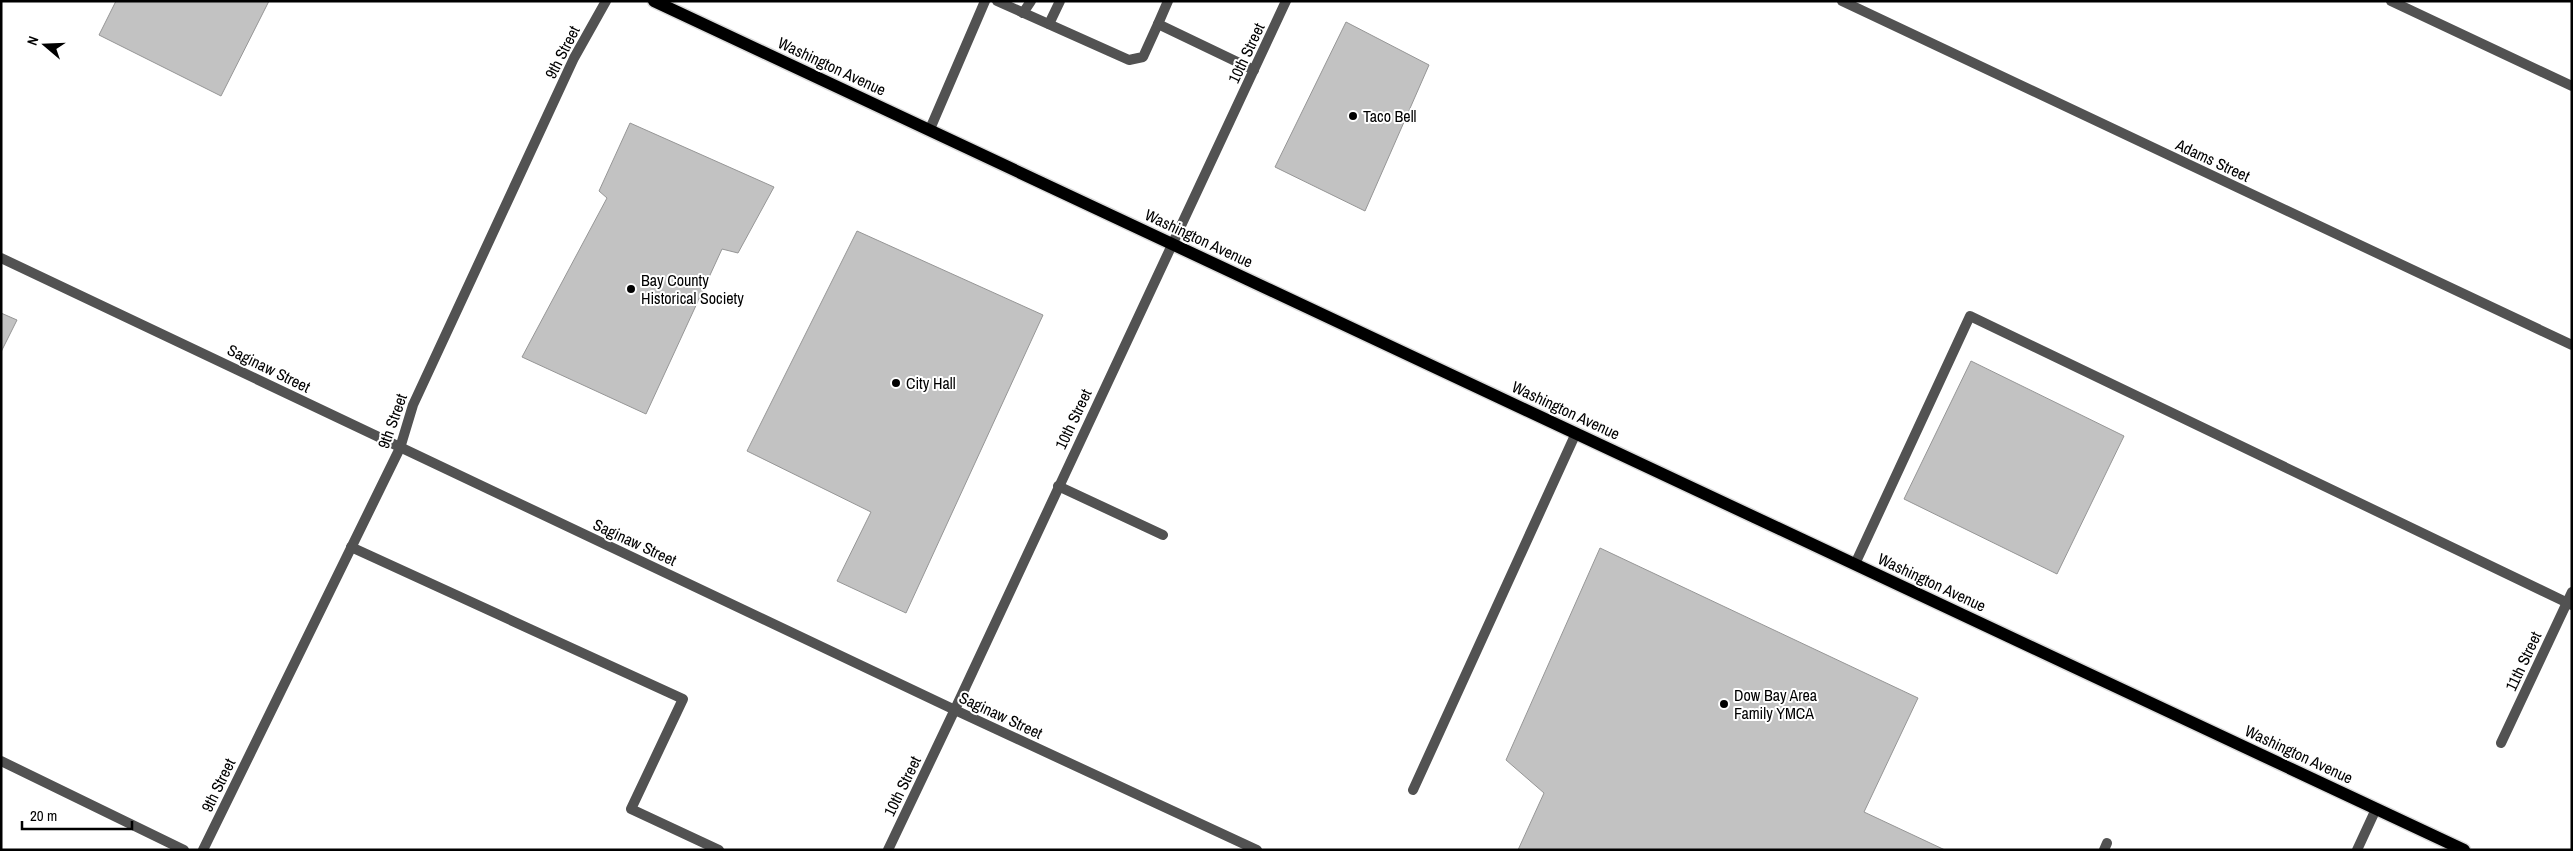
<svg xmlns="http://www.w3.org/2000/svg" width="2573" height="851" font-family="'Archivo Narrow',sans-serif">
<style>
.building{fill:#c2c2c2;stroke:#969696}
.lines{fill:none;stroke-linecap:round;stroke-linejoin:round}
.primary-casing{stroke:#dbdbdb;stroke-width:15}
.service{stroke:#525252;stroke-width:10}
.minor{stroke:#525252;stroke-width:10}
.tertiary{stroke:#525252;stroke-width:10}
.primary{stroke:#000;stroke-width:12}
.poi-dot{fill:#000;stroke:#fff;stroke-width:2}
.labels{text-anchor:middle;stroke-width:4;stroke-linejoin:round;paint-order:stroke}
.street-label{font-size:16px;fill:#000;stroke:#fff}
.poi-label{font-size:16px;fill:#000;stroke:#fff;text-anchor:start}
</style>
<rect width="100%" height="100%" fill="#fff"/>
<g class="building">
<path d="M116 1H269L221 96 99 35Z"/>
<path d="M1346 22 1429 65 1365 211 1275 167Z"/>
<path d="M630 123 774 187 738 253 722 249 646 414 522 357 607 198 599 191Z"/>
<path d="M857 231 1043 315 906 613 837 581 871 512 747 451Z"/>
<path d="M1 313 17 320 1 352Z"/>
<path d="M1971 361 2124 436 2057 574 1904 499Z"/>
<path d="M1600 548 1918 698 1864 812 1945 850H1518L1544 793 1506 760Z"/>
</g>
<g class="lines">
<g class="primary-casing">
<path id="primary" d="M654 1 2464 850"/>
</g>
<g class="service">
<path d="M997 1 1129 60 1143 57 1158 24 1254 70"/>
<path d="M2391 1 2572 86"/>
<path d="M1023 13 1031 1"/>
<path d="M1049 24 1060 1"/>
<path d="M1158 24 1168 1"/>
<path d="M930 129 985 1"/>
<path d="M1058 486 1163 535"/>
<path d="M351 547 683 699 631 809 719 850"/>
<path d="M1855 564 1970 316 2572 605"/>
<path d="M1413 790 1576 433"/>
<path d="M2104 850 2107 843"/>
</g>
<g class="minor">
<path d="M1842 1 2572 345"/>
<path d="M2501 743 2572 592"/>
<path d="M1 761 184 850"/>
<path d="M203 850 400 448 413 405 574 58 606 1"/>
<path d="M888 850C1023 568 1154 284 1286 1"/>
<path d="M2357 850 2376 809"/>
</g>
<path class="tertiary" d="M1 258 955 710 1257 850"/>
<use href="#primary" class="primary"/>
</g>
<g class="poi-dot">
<circle cx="1353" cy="116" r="5"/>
<circle cx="631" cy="289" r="5"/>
<circle cx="896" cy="383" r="5"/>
<circle cx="1724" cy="704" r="5"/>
</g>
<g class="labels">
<g class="street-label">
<text transform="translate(562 52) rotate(-63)" y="6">9th Street</text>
<text transform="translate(1246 53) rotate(-65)" y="6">10th Street</text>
<text transform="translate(832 66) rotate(25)" y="6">Washington Avenue</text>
<text transform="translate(2213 160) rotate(25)" y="6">Adams Street</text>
<text transform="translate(1199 238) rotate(25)" y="6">Washington Avenue</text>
<text transform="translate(269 368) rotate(26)" y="6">Saginaw Street</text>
<text transform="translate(1566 410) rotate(25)" y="6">Washington Avenue</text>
<text transform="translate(1073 419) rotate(-65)" y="6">10th Street</text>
<text transform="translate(392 421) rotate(-70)" y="6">9th Street</text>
<text transform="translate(635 542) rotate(25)" y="6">Saginaw Street</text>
<text transform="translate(1932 582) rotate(25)" y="6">Washington Avenue</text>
<text transform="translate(2523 661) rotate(-65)" y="6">11th Street</text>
<text transform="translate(1001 715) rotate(25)" y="6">Saginaw Street</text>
<text transform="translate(2299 754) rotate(25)" y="6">Washington Avenue</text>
<text transform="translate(218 785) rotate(-64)" y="6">9th Street</text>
<text transform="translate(902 786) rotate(-64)" y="6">10th Street</text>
</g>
<g class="poi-label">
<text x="1363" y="122">Taco Bell</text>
<text x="641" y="286">Bay County<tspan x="641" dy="18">Historical Society</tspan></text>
<text x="906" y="389">City Hall</text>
<text x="1734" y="701">Dow Bay Area<tspan x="1734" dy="18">Family YMCA</tspan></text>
</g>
</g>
<rect width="2573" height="851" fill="none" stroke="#000000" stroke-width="5"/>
<g transform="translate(45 45) rotate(289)" stroke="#ffffff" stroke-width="4" paint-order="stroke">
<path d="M0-4L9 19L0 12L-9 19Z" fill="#000000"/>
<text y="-8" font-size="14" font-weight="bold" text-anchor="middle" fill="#000000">N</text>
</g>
<path d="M22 821v8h110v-8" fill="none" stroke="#000000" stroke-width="2.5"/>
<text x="30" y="821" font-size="15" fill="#000000" stroke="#ffffff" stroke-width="4" paint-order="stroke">20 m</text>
</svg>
